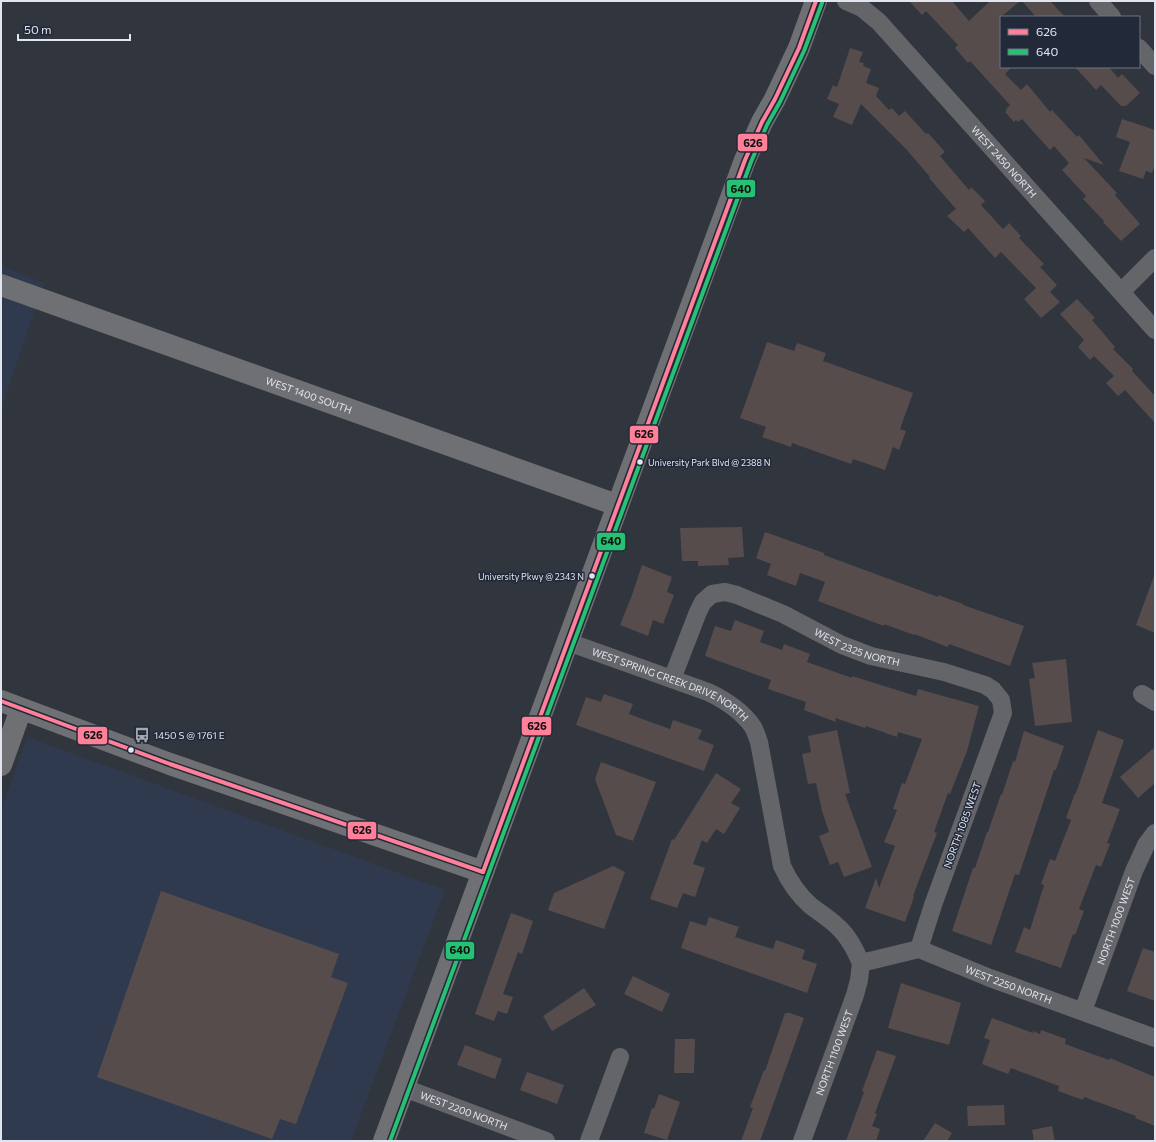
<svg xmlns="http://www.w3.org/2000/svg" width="1156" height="1142" font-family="Commissioner,sans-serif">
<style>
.built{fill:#303a4e}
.building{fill:#564c4c}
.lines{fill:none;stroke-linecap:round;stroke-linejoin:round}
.street{stroke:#646569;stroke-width:18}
.secondary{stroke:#6f7074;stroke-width:22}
.bus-1-casing{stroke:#222939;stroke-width:7}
.bus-2-casing{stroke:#222939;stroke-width:7}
.bus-1{stroke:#ff8098;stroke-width:4}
.bus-2{stroke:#26c172;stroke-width:4}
.bus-dot{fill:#e0e5ef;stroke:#222939;stroke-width:1.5}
.labels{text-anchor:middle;stroke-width:3;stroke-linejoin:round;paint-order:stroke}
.bus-label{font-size:9px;fill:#e0e5ef;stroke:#222939;text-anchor:start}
.street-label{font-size:10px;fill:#e0e5ef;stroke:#222939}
.poi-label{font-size:10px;fill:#e0e5ef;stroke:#222939;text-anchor:start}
.line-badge{stroke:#222939;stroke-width:1.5}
.pale-badge-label{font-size:11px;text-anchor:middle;font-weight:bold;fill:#111}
</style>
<rect width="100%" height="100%" fill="#31353e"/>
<g class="built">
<path d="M1 266 44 283 1 409Z"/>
<path d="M27 737 445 890 351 1141H1V810Z"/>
</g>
<g class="building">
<path d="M909 1H952L969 21 990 1H1020L1001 17V67H1012L1005 74 1021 90 1027 84 1050 112 1052 110 1077 137 1079 135 1104 165 1084 158 1117 193 1115 195 1140 224 1121 241 1103 222 1104 221 1083 199 1086 196 1062 170 1069 163 1054 146 1050 150 1022 119 1018 122 1016 120 1014 122 1005 112 1007 110 1006 109 1010 105 970 61 968 63 955 48 958 45 926 11 922 15Z"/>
<path d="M1022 1H1050L1065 17H1036Z"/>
<path d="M850 48 863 52 859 62 864 63 863 66 871 69 866 83 879 88 876 96 889 110 892 108 899 116 905 111 926 134 928 133 945 152 940 156 969 190 971 187 985 201 981 205 1003 229 1009 223 1021 236 1019 238 1044 264 1040 267 1057 285 1050 292 1060 302 1041 318 1024 299 1036 288 1001 252 995 258 968 228 964 232 947 216 956 209 929 178 930 177 906 149 861 104 852 125 833 117 839 104 827 99 833 85 837 87Z"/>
<path d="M1075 67H1109L1118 78 1122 74 1140 93 1126 106H1121L1101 85 1096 90Z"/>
<path d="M1122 119 1155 130V165L1152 173 1146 171 1143 179 1119 171 1130 142 1116 137Z"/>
<path d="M1077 299 1095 318 1092 320 1115 347 1113 349 1133 369 1132 371 1155 396V423L1125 390 1118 396 1106 383 1114 376 1094 356 1090 360 1078 347 1084 340 1060 314Z"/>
<path d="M767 342 794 351 797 343 826 353 823 361 913 393 900 429 906 431 899 450 893 447 885 470 853 459 851 464 792 443 791 447 762 437 766 427 740 418Z"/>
<path d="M742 527 744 557 728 558 729 565 698 566V561H682L680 528Z"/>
<path d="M765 532 824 553V555L938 597V595L963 604V605L1024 626 1010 666 949 644 948 647 914 634V635L884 624V626L818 601 825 582 800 573 796 586 767 575 771 564 756 558Z"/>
<path d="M642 565 672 577 667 592 674 595 663 624 653 620 648 636 620 625 632 595Z"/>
<path d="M1154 576 1155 577V633L1136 625Z"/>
<path d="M735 620 764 631 760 642 782 650 784 644 810 654 807 662 852 678V676L916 696 918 689 979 706 967 751 950 794 948 793 934 832 937 833 913 896 914 897 905 922 865 908 876 878 879 888 895 846 884 842 897 810 893 809 902 783 905 784 922 739 898 732 897 737 866 726 865 728 835 718 836 722 804 710 806 702 768 689 771 680 705 656 715 626 731 631Z"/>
<path d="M1066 659 1072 722 1035 726 1029 679 1035 678 1032 663Z"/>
<path d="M604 694 633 704 629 714 645 720 670 729 673 720 702 730 698 739 714 745 704 771 576 725 586 697 601 702Z"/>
<path d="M837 730 850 793 845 794 872 867 844 877 838 862 830 865 819 836 829 832 822 811 816 783 808 784 802 754 811 752 808 736Z"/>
<path d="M1098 730 1124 740 1102 803 1120 809 1107 843 1110 844 1101 867 1096 865 1079 909 1084 911 1075 935 1073 934 1061 968 1015 952 1024 927 1030 930 1044 885 1041 884 1050 859 1055 861 1071 820 1066 818 1075 793H1076Z"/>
<path d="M1024 731 1064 746 1056 770H1054L1019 875 1015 874 991 945 952 931 973 868H975L987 832H988L1001 794 1002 795 1013 761 1015 762Z"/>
<path d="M1155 747V783L1138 798 1120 777Z"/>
<path d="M601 762 656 782 633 841 616 835 595 779Z"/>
<path d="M716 773 741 789 731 803 740 808 724 834 716 829 707 843 702 840 693 864 705 868 695 897 683 893 677 908 650 899 672 839 674 840Z"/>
<path d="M613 866 625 872 604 929 548 910 554 893Z"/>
<path d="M161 891 339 954 331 977 348 983 296 1124 280 1119 272 1139 97 1077Z"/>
<path d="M511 913 533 921 522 954 518 952 503 994 513 997 507 1014 498 1011 494 1021 475 1014Z"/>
<path d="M709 917 739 927 735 937 773 949 776 940 805 950 802 959 817 964 807 993 681 948 690 921 706 926Z"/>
<path d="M1143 948 1155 952V1001L1127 991Z"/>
<path d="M633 976 670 994 662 1012 624 994Z"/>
<path d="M901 983 961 1003 949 1045 888 1028Z"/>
<path d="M584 988 596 1005 552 1031 543 1016Z"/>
<path d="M785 1013H790L804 1018 760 1141H741L753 1108 750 1107 764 1070 765 1071Z"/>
<path d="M992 1018 1033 1033V1031L1040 1034 1041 1030 1066 1039 1065 1044 1109 1060 1110 1058 1155 1077V1126L1135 1118 1136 1116 1084 1097 1083 1100 1058 1091 1059 1086 1011 1068 1008 1074 982 1064 990 1040 984 1038Z"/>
<path d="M675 1039H695L694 1073H674Z"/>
<path d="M465 1045 502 1059 495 1079 457 1065Z"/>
<path d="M877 1050 896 1056 875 1113 877 1114 872 1126 880 1129 876 1141H846L864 1092 862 1091Z"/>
<path d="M527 1072 564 1085 557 1104 520 1090Z"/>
<path d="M659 1094 680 1102 667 1140 644 1133 652 1108 654 1109Z"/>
<path d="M1004 1105 1005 1125 968 1126 967 1106Z"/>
<path d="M935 1123 952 1133 947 1141H923Z"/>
<path d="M1052 1126 1055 1141H1034L1032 1130Z"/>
</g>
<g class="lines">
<g class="street">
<path id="s1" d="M846 1 862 8 879 22 1155 330"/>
<path d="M1098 1 1112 17"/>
<path d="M1139 48 1155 66"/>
<path d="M1121 292 1155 258"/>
<path id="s2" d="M568 642 708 692C725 700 742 711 753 727 756 732 757 737 759 742L782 866C789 881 798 895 811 906 820 913 830 919 838 927 849 937 855 950 861 963"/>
<path id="s3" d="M672 679 698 612 703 602 712 594 725 592 737 595 783 614 842 645 871 656 944 672 985 685 993 690 1001 700 1003 713 933 905 919 949"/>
<path d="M1142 694 1155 702"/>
<path id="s4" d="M861 963 919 949 990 978 1155 1038"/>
<path id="s5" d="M1083 1011 1134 871 1146 845 1155 833"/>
<path id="s6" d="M404 1088 546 1141"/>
<path d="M589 1141 620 1057"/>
<path id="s7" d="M802 1141 855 995 859 980 861 963"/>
</g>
<g class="secondary">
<path id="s8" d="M1 285 617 505"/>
<path d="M1 701 170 764 483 872"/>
<path d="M1 765 21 709"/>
<path d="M384 1141 745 160 762 122 775 99 799 48 816 1"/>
</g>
<g class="bus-1-casing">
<g id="bus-1">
<path d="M1 701 170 764 483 872"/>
<path d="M483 872 745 160 762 122 775 99 799 48 816 1"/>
</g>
</g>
<g class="bus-2-casing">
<path id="bus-2" d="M390 1141 751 162 767 125 780 102 804 51 822 3"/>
</g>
<use href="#bus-1" class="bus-1"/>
<use href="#bus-2" class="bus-2"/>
</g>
<defs>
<g id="bus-bare" transform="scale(1.2)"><path d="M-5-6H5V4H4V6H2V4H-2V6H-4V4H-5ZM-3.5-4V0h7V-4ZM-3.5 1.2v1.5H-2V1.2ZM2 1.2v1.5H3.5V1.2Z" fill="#a3a7b1" stroke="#222939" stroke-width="2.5" paint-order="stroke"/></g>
</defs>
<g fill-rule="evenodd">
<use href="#bus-bare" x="142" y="735"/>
</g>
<g class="bus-dot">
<circle cx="640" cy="462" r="3.5"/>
<circle cx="592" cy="576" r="3.5"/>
<circle cx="131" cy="750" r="3.5"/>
</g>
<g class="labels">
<g class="bus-label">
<text x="648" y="466">University Park Blvd @ 2388 N</text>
<text x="584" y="580" text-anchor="end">University Pkwy @ 2343 N</text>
</g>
<g class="street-label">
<text dy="4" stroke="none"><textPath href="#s1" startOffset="227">WEST 2450 NORTH</textPath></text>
<text dy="4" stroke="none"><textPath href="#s8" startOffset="327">WEST 1400 SOUTH</textPath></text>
<text dy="4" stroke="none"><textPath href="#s3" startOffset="252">WEST 2325 NORTH</textPath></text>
<text dy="4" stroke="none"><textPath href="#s2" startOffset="111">WEST SPRING CREEK DRIVE NORTH</textPath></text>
<text transform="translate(962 825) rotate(-70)" y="4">NORTH 1085 WEST</text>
<text dy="4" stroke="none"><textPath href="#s5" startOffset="96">NORTH 1000 WEST</textPath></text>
<text dy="4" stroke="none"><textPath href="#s4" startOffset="156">WEST 2250 NORTH</textPath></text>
<text dy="4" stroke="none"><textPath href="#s7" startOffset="94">NORTH 1100 WEST</textPath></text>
<text dy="4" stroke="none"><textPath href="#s6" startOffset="64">WEST 2200 NORTH</textPath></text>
</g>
<g class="poi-label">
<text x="154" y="739">1450 S @ 1761 E</text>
</g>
</g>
<g class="line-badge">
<rect x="737" y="133" width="31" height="19" rx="4" fill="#ff8098"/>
<rect x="726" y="179" width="30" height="19" rx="4" fill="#26c172"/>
<rect x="629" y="425" width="30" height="19" rx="4" fill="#ff8098"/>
<rect x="596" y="532" width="30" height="19" rx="4" fill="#26c172"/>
<rect x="521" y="716" width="31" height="20" rx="4" fill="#ff8098"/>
<rect x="77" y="726" width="31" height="19" rx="4" fill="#ff8098"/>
<rect x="347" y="821" width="30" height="19" rx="4" fill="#ff8098"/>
<rect x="445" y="941" width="30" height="19" rx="4" fill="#26c172"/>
</g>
<g class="pale-badge-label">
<text x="753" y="147">626</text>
<text x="741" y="193">640</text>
<text x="644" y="438">626</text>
<text x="611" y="545">640</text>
<text x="537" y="730">626</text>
<text x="93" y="739">626</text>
<text x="362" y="834">626</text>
<text x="460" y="954">640</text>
</g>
<rect width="1156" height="1142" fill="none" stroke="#e0e5ef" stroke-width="4"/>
<rect x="1000" y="16" width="140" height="52" fill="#222939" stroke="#6e7482"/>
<rect x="1008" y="29" width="20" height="6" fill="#ff8098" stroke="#6e7482"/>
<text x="1036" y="36" font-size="12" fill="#e0e5ef">626</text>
<rect x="1008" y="49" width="20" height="6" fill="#26c172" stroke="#6e7482"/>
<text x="1036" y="56" font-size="12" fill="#e0e5ef">640</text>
<path d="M18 34v6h112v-6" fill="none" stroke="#e0e5ef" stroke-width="2"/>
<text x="24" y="34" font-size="12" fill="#e0e5ef" stroke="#222939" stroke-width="3" paint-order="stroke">50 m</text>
</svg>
